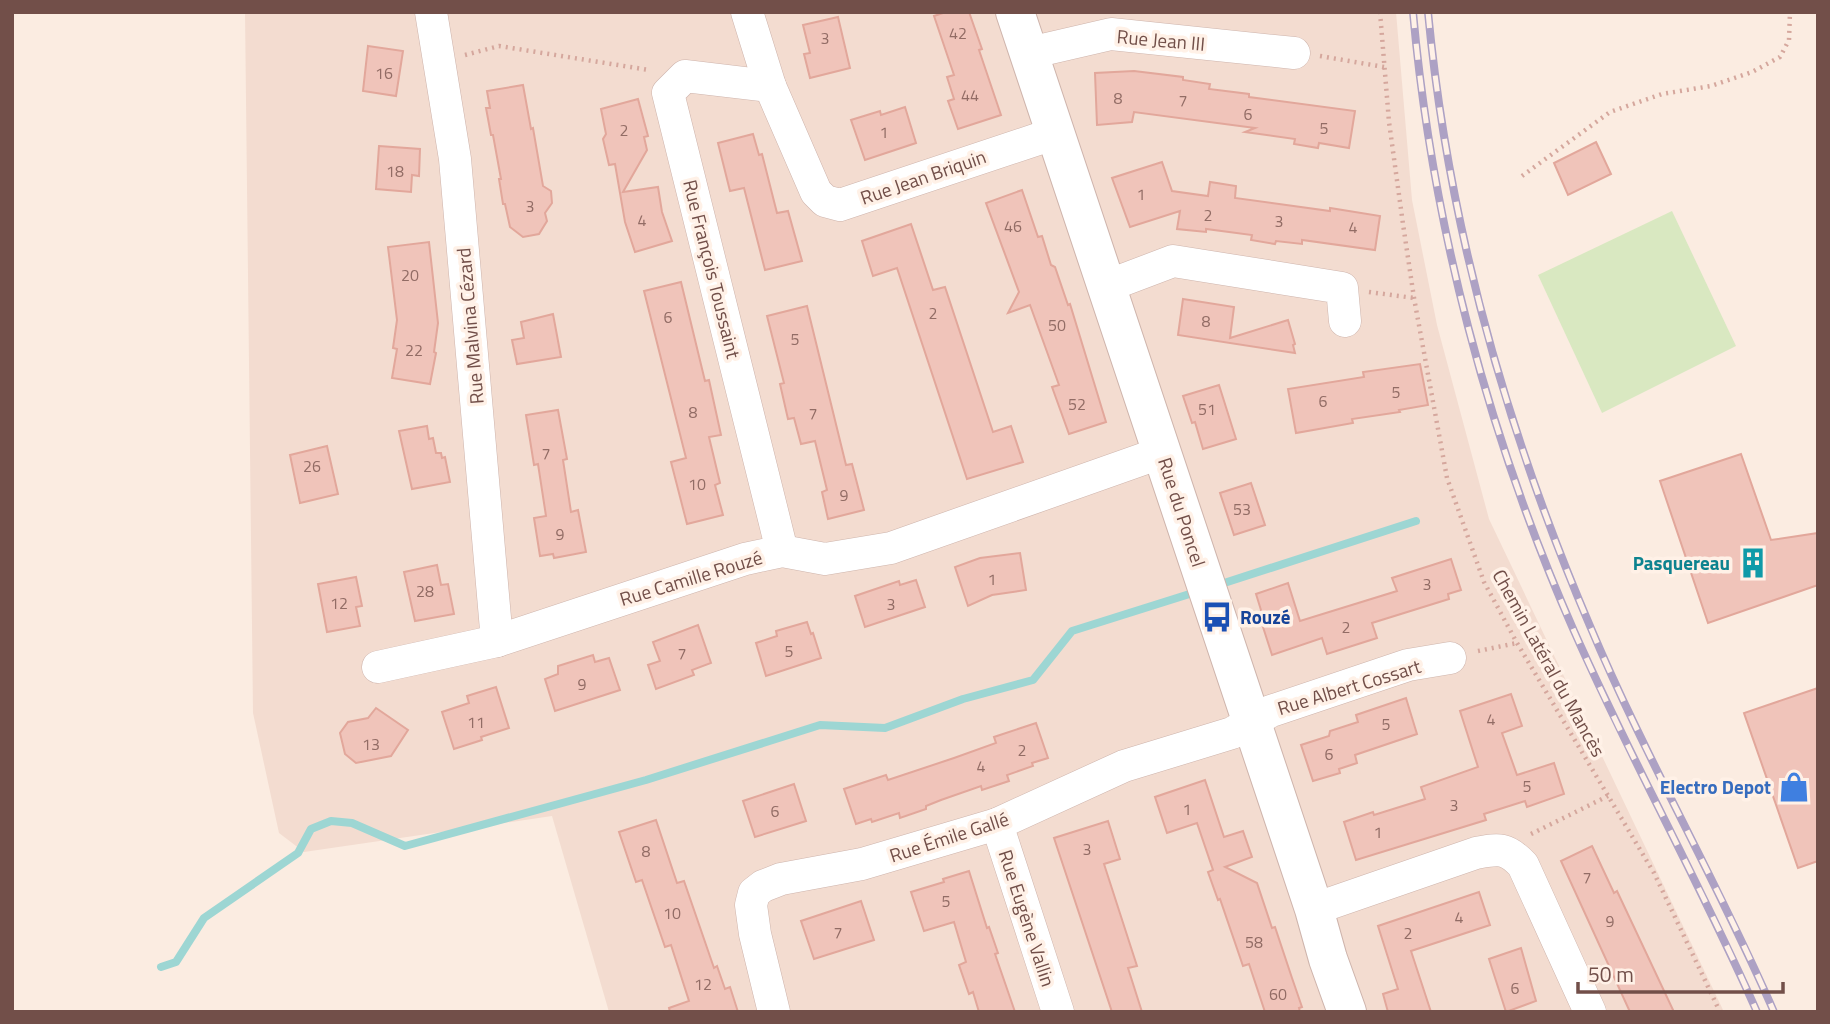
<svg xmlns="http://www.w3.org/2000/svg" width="1830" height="1024" font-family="'Titillium Web',sans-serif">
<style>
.residential{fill:#f3dcd0}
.green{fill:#d9e8c1}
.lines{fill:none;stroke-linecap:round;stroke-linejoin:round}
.stream{stroke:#9dd6d3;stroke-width:8}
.building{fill:#f0c4ba;stroke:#e2a79b;stroke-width:2}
.minor-casing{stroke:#ceb4ac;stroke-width:33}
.tertiary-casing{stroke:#ceb4ac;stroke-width:40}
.path{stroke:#d5a79d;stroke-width:4.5;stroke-dasharray:2 5;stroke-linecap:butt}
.minor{stroke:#fff;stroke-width:32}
.tertiary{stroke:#fff;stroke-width:38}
.rail-casing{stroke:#ada1c4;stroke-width:8}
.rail{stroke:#fff1e7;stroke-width:5;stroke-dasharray:16;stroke-linecap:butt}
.labels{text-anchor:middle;stroke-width:7;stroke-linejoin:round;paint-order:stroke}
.number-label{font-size:16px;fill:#926c65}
.street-label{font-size:19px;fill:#724f49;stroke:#fff1e7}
.culture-label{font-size:19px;font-weight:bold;fill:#0d838f;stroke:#fff1e7;text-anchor:end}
.transit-label{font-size:19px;font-weight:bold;fill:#164399;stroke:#fff1e7;text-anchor:start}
.shop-label{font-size:19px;font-weight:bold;fill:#366cbe;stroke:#fff1e7;text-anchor:end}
</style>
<rect width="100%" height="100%" fill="#fbece1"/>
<path class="residential" d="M245 12H1396L1412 200 1437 325 1489 519 1724 1012H609L552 816 304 852 279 833 253 713Z"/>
<path class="green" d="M1672 211 1736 346 1602 413 1538 275Z"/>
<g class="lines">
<g class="stream">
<path d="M1218 585 1416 521"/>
<path d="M161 967 176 962 204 918 298 853 311 829 331 821 352 823 405 846 646 780 820 725 885 728 963 699 1033 680 1072 631 1199 591"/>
</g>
</g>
<g class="building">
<path d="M946 12H969L982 49 979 50 1001 115 958 129 948 101 954 99 947 77 954 75 934 16Z"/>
<path d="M838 17 850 68 810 78 804 54 810 53 803 25Z"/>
<path d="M368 46 403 51 396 96 363 91Z"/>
<path d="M1134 71 1183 77V80L1210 84 1209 89 1249 94V97L1355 111 1349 148 1319 143 1318 148 1294 144 1295 139 1245 132 1255 128 1134 112 1132 122 1097 125 1095 73Z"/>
<path d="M523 85 531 129 533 128 543 186 551 191 552 203 545 213 547 221 539 234 523 237 510 227 505 204H503L499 179H501L493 135H491L486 108H490L487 91Z"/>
<path d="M638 99 648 136 644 137 647 150 623 192 658 187 662 212 672 241 635 252 625 222 615 164 609 165 603 139 606 134 601 109Z"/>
<path d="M905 107 916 143 865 160 851 120 880 111 881 115Z"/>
<path d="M753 134 759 155 762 154 777 213 788 211 802 261 765 270 744 188 730 191 718 143Z"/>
<path d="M1596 142 1611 174 1568 195 1554 163Z"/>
<path d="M379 146 420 149 419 176 412 175 411 192 376 189Z"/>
<path d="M1162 162 1172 191 1208 196 1210 182 1236 186 1235 198 1330 211V208L1380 216 1375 250 1302 240V244L1276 241 1275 244 1251 240 1252 235 1206 229V232L1177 229 1180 211 1130 227 1112 178Z"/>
<path d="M1022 190 1038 237 1042 236 1051 265 1055 267 1068 305 1070 304 1106 422 1069 434 1052 387 1059 385 1030 305 1008 313 1019 292 986 203Z"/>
<path d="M911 224 933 290 945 287 993 432 1011 426 1023 462 967 479 897 268 873 276 862 241Z"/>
<path d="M429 242 438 323 434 352 436 353 430 384 392 378 397 349 393 348 397 320 388 247Z"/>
<path d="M681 282 705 381 709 380 721 435 709 437 720 483 715 485 723 515 687 524 671 462 686 458 644 291Z"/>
<path d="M1183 299 1234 307 1230 338 1288 320 1295 344 1293 345 1295 353 1178 335Z"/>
<path d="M807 306 846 465 852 464 864 510 828 519 822 492 827 490 815 441 801 444 794 418 788 419 780 384 784 383 767 316Z"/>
<path d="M553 314 561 357 517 364 512 340 524 338 521 322Z"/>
<path d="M1420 364 1428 405 1399 410 1400 412 1352 419 1353 423 1296 433 1288 389 1364 377 1363 372Z"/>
<path d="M1219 385 1236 439 1203 449 1195 422 1192 423 1183 396Z"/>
<path d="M558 410 567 459 563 460 571 512 578 510 586 552 554 558 553 554 540 556 534 518 546 516 538 464 534 465 526 415Z"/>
<path d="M427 426 429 439 433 438 436 453H441L442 458 445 457 450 482 412 489 399 431Z"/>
<path d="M327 446 338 494 300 503 290 455Z"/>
<path d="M1741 454 1771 540 1818 533V585L1708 623 1660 481Z"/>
<path d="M1251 483 1265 525 1234 535 1220 493Z"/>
<path d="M1020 553 1026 590 992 595 968 606 955 567 980 558Z"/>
<path d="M1451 559 1461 590 1448 594 1449 599 1372 623 1377 638 1327 654 1322 638 1272 655 1262 624 1265 623 1256 594 1288 583 1300 621 1397 591 1392 578Z"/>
<path d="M437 565 441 585 448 584 454 614 415 621 404 572Z"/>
<path d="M356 577 362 606 356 607 360 626 327 632 318 584Z"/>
<path d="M916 580 925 607 865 627 855 596 899 581 900 585Z"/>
<path d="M807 622 811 634 813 633 821 658 766 676 756 643 777 636 776 631Z"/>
<path d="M698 625 711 663 692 670 694 675 656 689 648 665 660 661 653 642Z"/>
<path d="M593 655 595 662 609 658 620 690 555 711 545 679 558 674V666Z"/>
<path d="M496 687 509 728 481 737 482 740 454 749 442 712 469 703 467 696Z"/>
<path d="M1818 688V861L1798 868 1744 713Z"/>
<path d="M1511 694 1522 726 1502 733 1517 775 1554 763 1564 794 1527 807 1525 801 1484 814 1486 820 1356 860 1344 822 1373 812 1374 815 1425 799 1421 787 1478 767 1460 711Z"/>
<path d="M1406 698 1417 734 1355 755 1357 763 1339 769 1340 773 1313 781 1301 745 1329 736 1330 731 1358 722 1356 715Z"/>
<path d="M376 708 408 730 391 756 356 763 345 754 340 733 348 722 368 718Z"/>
<path d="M1036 723 1048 758 1032 763 1033 766 1007 775 1009 781 982 790 981 786 941 800 926 806V809L900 818 899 813 872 822 871 819 856 824 844 789 886 775 888 780 954 758 996 743 994 737Z"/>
<path d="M1205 780 1224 837 1243 831 1252 857 1225 867 1257 883 1272 928 1275 927 1292 978 1302 1007 1299 1008 1300 1012H1265L1249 964 1243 966 1220 899 1218 900 1208 872 1213 870 1197 823 1167 833 1155 797Z"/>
<path d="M794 784 806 821 755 837 743 801Z"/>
<path d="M656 820 677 883 684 881 714 968 717 966 725 989 730 987 738 1012H670L669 1008 689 1001 671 945 665 947 642 880 636 882 619 832Z"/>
<path d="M1108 821 1120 859 1104 864 1137 966 1128 968 1142 1012H1112L1054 838Z"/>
<path d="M1592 846 1614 893 1617 891 1674 1012H1630L1561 861Z"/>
<path d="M969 871 987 928 989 927 998 953 995 954 1015 1012H979L973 992 969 994 959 965 966 962 954 922 924 931 911 892 944 882 943 879Z"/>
<path d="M1479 892 1490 925 1411 951 1431 1012H1388L1383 994 1398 989 1378 926Z"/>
<path d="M861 901 874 940 814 959 801 921Z"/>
<path d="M1521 948 1536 1001 1506 1012 1489 959Z"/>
</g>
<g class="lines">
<g class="minor-casing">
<g id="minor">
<path d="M431 12 455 159 497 641"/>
<path d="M747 12 770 86 816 192 825 201 840 205 1056 133"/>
<path d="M1029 53 1111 34 1294 53"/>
<path d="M770 86 685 76 668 93 782 551"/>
<path d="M1107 286 1173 261 1342 288 1345 321"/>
<path d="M378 667 497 641 745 559 782 551 825 559 891 548 1163 452"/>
<path d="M997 824 1058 1012"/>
<path d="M1314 909 1476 853C1499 849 1506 847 1523 865L1590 1012"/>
<path d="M774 1012 755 934 751 905 754 893 763 886 781 879 862 864 997 824 1124 766 1232 733 1271 711 1408 665 1450 658"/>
</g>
</g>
<g class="tertiary-casing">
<path id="tertiary" d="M1015 12 1314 909 1328 959 1347 1012"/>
</g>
<g class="path">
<path d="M1380 12 1389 122 1403 224 1414 298 1447 478 1484 582 1517 643 1654 873 1720 1012"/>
<path d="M465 55 499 46 649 70"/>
<path d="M1320 56 1384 67"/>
<path d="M1522 176 1610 112 1662 94 1711 86 1752 72 1780 57 1789 40 1790 12"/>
<path d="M1369 292 1414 298"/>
<path d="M1478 651 1517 643"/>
<path d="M1531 834 1608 796"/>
</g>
<use href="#minor" class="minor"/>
<use href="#tertiary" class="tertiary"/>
<g class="rail-casing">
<g id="rail">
<path d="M1413 12C1432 224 1488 436 1574 631 1631 760 1700 883 1757 1012"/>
<path d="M1428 12C1448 224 1506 430 1590 626 1645 757 1717 881 1774 1012"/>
</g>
</g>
<use href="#rail" class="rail"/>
</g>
<defs>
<g id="building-bare" transform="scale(2.415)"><path d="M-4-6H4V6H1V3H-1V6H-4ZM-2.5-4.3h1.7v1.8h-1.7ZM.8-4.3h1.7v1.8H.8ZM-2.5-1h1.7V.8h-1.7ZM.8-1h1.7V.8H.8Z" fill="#0f9aa8" stroke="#fff1e7" stroke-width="2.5" paint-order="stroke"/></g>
<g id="bus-bare" transform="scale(2.415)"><path d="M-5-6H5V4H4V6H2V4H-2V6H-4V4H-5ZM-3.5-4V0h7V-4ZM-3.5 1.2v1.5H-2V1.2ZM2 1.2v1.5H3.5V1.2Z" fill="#1a4fb4" stroke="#fff1e7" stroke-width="2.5" paint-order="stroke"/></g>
<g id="shop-bare" transform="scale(2.415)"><path d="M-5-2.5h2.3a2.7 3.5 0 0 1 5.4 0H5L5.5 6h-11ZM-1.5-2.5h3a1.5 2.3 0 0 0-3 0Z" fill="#3f7fe0" stroke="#fff1e7" stroke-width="2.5" paint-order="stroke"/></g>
</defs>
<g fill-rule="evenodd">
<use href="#building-bare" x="1753" y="563"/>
<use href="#bus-bare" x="1217" y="617"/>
<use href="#shop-bare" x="1794" y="787"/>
</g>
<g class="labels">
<g class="number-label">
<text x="958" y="39">42</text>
<text x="825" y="44">3</text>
<text x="384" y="79">16</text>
<text x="970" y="101">44</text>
<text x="1118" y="104">8</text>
<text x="1183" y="106">7</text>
<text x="1248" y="120">6</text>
<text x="1324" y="134">5</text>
<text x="624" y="136">2</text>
<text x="884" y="138">1</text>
<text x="395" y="177">18</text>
<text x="1141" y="200">1</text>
<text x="530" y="212">3</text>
<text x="1208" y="221">2</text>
<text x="642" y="226">4</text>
<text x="1279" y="227">3</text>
<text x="1013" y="232">46</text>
<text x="1353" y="233">4</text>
<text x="410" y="281">20</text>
<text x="933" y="319">2</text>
<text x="668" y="323">6</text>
<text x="1206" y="327">8</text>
<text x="1057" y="331">50</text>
<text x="795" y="345">5</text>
<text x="414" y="356">22</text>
<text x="1396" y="398">5</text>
<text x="1323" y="407">6</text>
<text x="1077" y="410">52</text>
<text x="1207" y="415">51</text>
<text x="693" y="418">8</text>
<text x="813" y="419">7</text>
<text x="546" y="459">7</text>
<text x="312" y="472">26</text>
<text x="697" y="490">10</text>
<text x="844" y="501">9</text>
<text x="1242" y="515">53</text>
<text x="560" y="540">9</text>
<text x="992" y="585">1</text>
<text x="1427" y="590">3</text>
<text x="425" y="597">28</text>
<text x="339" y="609">12</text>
<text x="891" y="610">3</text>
<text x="1346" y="633">2</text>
<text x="789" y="657">5</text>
<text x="682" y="659">7</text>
<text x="582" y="690">9</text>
<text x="1491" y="725">4</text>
<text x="476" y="728">11</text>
<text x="1386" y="730">5</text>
<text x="371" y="750">13</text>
<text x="1022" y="756">2</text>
<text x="1329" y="760">6</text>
<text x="981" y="772">4</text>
<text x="1527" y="792">5</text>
<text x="1454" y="811">3</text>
<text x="1187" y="815">1</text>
<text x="775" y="817">6</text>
<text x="1378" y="838">1</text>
<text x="1087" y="855">3</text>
<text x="646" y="857">8</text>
<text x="1587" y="883">7</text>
<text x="946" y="907">5</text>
<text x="672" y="919">10</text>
<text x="1459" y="923">4</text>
<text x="1610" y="927">9</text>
<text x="838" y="938">7</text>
<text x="1408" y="939">2</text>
<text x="1254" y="948">58</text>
<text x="703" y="990">12</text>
<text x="1515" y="994">6</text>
<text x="1278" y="1000">60</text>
</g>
<g class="street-label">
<text transform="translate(1161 40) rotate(5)" y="7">Rue Jean III</text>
<text transform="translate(923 177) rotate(-19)" y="7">Rue Jean Briquin</text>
<text transform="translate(712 269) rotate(76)" y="7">Rue François Toussaint</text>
<text transform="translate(470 326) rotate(-95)" y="7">Rue Malvina Cézard</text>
<text transform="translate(1182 512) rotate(72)" y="7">Rue du Poncel</text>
<text transform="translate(691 578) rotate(-17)" y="7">Rue Camille Rouzé</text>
<text transform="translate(1549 663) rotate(61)" y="7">Chemin Latéral du Mancès</text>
<text transform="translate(1349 687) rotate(-17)" y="7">Rue Albert Cossart</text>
<text transform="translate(949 837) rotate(-18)" y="7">Rue Émile Gallé</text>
<text transform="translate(1027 918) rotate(72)" y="7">Rue Eugène Vallin</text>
</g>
<g class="culture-label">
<text x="1730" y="570">Pasquereau</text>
</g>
<g class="transit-label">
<text x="1240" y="624">Rouzé</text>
</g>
<g class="shop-label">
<text x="1771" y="794">Electro Depot</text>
</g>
</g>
<rect width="1830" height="1024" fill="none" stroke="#724f49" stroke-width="28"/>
<path d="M1578 982v10h205v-10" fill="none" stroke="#724f49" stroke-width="3.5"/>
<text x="1588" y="982" font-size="21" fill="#724f49" stroke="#fff1e7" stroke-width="5" paint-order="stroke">50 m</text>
</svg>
